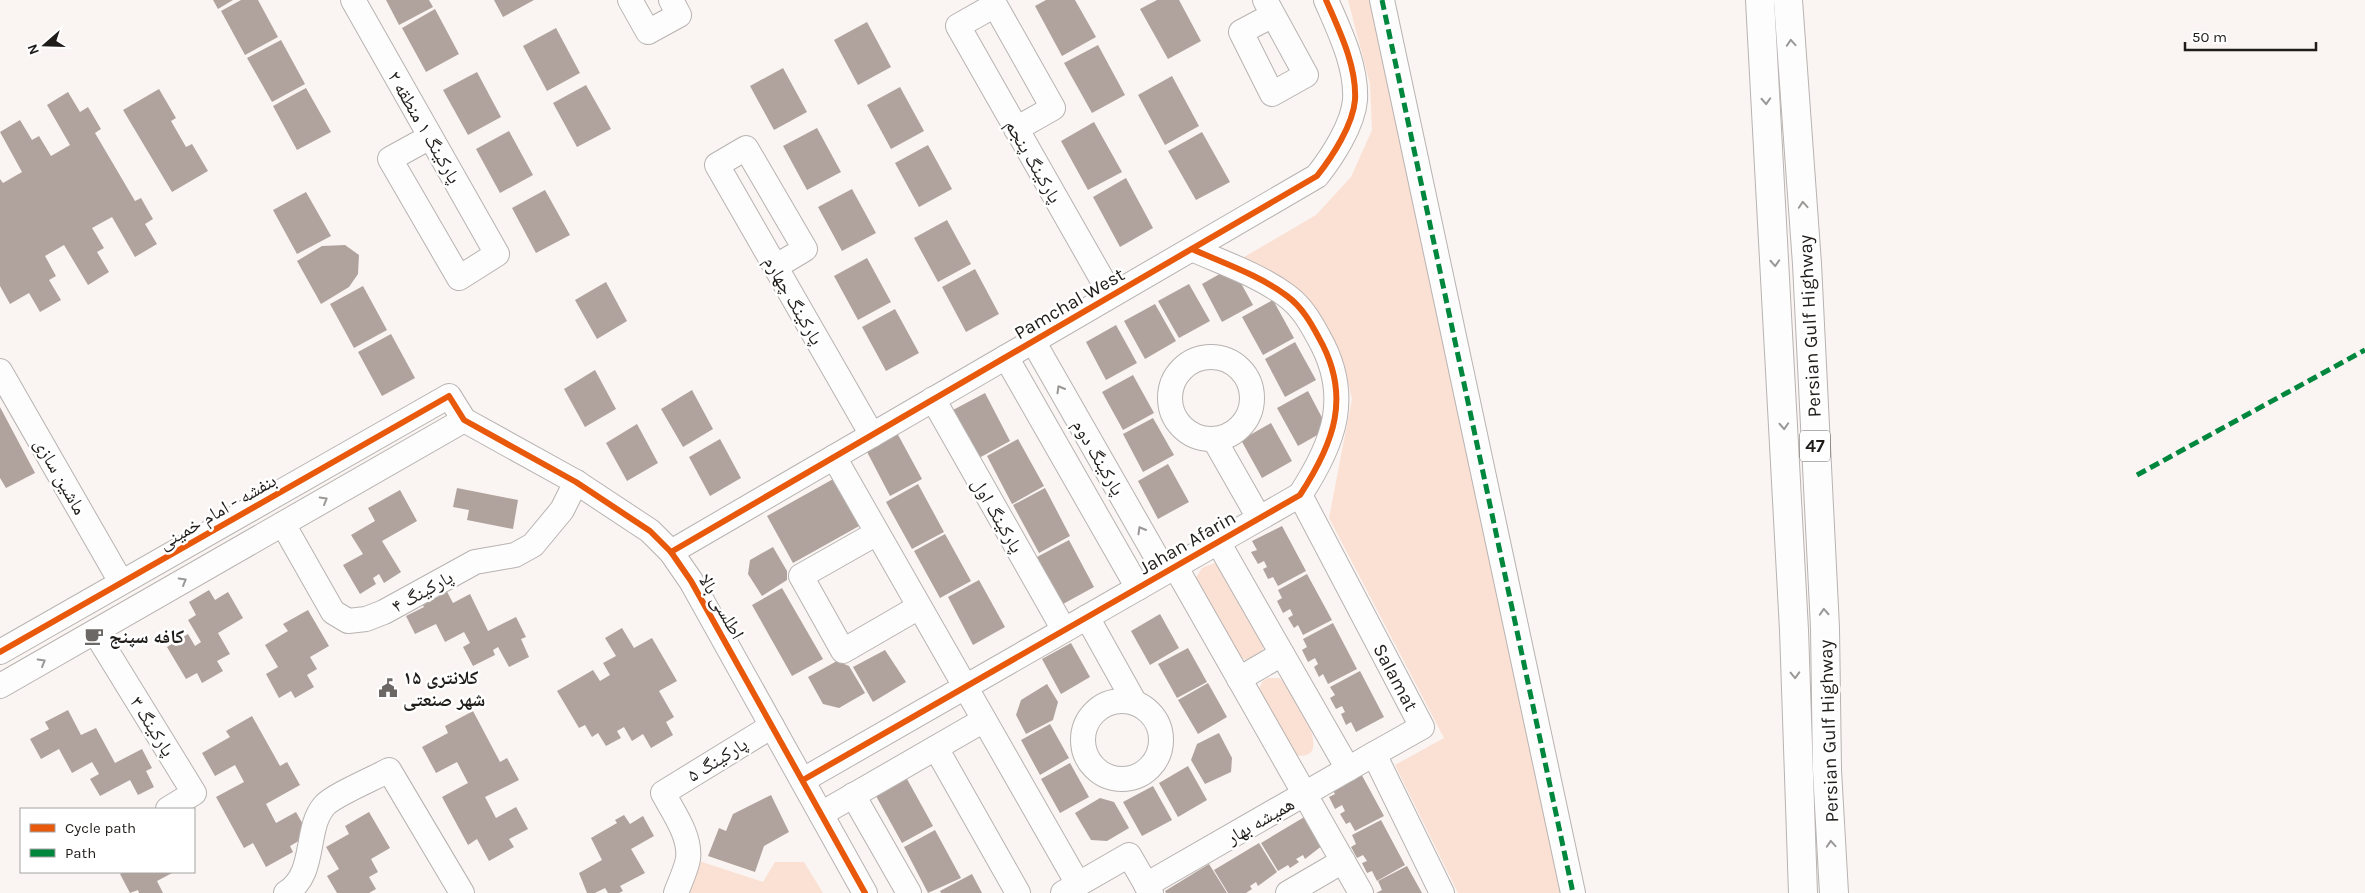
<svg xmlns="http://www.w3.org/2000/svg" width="2365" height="893" font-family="Karla,'Noto Naskh Arabic',sans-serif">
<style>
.green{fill:#fbe0d4}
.building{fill:#b0a39d}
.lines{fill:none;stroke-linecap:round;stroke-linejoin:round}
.minor-casing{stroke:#b7b3b1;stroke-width:26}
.highway-casing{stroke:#b7b3b1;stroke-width:30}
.minor{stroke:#fefdfd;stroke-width:24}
.highway{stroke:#fefdfd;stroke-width:28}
.quiet{stroke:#00873e;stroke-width:5;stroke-dasharray:10 5;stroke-linecap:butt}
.cycleway-casing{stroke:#fff;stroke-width:9}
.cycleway{stroke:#e8590c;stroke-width:6}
.oneway{stroke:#9a9897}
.labels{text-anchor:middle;stroke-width:5;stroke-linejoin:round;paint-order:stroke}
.shield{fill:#fff;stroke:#62605f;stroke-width:1}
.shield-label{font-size:18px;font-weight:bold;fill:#1f1c1a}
.street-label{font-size:19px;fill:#1f1c1a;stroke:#fff}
.poi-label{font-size:19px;font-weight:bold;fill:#1f1c1a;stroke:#fff;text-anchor:start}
</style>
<rect width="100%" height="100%" fill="#faf4f2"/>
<g class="green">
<path d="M1348 0H1387L1578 893H1458L1395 765 1444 738 1329 518 1352 399 1344 363 1320 315 1295 290 1239 260 1316 215 1351 177 1372 130 1370 84Z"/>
<path d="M1215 563 1221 564 1265 644C1261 656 1253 661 1240 659L1195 579 1202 568Z"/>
<path d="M1268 678H1279L1283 681C1293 693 1339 764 1294 755L1258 690 1263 681Z"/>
<path d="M699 861 763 882 775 862H804L823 893H672Z"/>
</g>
<g class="building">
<path d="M213 0H233L218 9Z"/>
<path d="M241 0H258L278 37 245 55 221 11Z"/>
<path d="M386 0H429L433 7 399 25Z"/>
<path d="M494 0H534L503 17Z"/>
<path d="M1046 0H1075L1096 37 1062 56 1035 6Z"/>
<path d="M1157 0H1179L1201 41 1168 59 1140 9Z"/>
<path d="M435 9 459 54 426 72 402 28Z"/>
<path d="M867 22 891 67 858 85 834 40Z"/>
<path d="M556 28 580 73 547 91 523 46Z"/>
<path d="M281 40 305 84 272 102 247 58Z"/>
<path d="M1098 45 1125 95 1092 113 1064 63Z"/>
<path d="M783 68 807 112 774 130 750 86Z"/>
<path d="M477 72 501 117 468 135 443 90Z"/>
<path d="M1172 76 1199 126 1165 145 1138 95Z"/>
<path d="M586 85 611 129 577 147 553 103Z"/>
<path d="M900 87 924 131 891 149 867 105Z"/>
<path d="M306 88 331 132 297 150 273 106Z"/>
<path d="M159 89 176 118 171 121 186 147 192 144 208 171 172 192 123 110Z"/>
<path d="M68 92 80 112 88 107 101 129 95 133 135 201 141 198 153 219 145 224 157 244 135 257 112 217 92 228 104 248 97 252 109 272 88 285 64 245 45 256 56 276 49 280 61 300 40 312 29 293 10 304 0 286V179L3 183 22 172 0 132 20 120 32 140 39 136 51 156 70 145 47 105Z"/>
<path d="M1094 122 1122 172 1088 190 1061 141Z"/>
<path d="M817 128 841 172 807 190 783 146Z"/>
<path d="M509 131 533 175 500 193 476 149Z"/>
<path d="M1202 132 1230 182 1196 200 1168 151Z"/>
<path d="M928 145 952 189 919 207 895 163Z"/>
<path d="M1126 178 1153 228 1120 247 1093 197Z"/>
<path d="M852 189 876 233 842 251 818 207Z"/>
<path d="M545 190 570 235 536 253 512 208Z"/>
<path d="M306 192 331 236 297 254 273 210Z"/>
<path d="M947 220 971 264 938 282 914 238Z"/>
<path d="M345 245 359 255 358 274 349 287 321 304 297 261 322 246Z"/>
<path d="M867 258 891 302 858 320 834 276Z"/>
<path d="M1232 267 1253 305 1222 322 1202 284Z"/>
<path d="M975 269 999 314 966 332 942 287Z"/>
<path d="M606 282 627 321 597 339 575 300Z"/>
<path d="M1189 284 1210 321 1179 338 1158 301Z"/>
<path d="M363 286 387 330 354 348 330 304Z"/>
<path d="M1273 300 1294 338 1263 355 1242 317Z"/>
<path d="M1155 304 1176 341 1145 359 1124 321Z"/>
<path d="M895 309 919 353 886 371 862 327Z"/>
<path d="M1116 325 1137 363 1106 380 1086 342Z"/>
<path d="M391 334 415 378 382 396 358 352Z"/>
<path d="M1295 342 1316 380 1285 397 1265 359Z"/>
<path d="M595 370 616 409 585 427 564 389Z"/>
<path d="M1133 375 1154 413 1123 430 1102 392Z"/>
<path d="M692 390 713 429 683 447 661 409Z"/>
<path d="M1308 391 1328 429 1298 446 1277 408Z"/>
<path d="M985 393 1010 441 979 458 953 410Z"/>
<path d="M0 407 35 473 6 488 0 478Z"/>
<path d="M1153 418 1174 455 1143 472 1123 434Z"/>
<path d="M1271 423 1292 461 1262 478 1241 440Z"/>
<path d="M637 424 658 463 627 481 606 443Z"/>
<path d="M896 431 922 479 890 496 865 448Z"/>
<path d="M720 439 741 478 710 496 689 457Z"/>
<path d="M1018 439 1044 486 1012 504 987 456Z"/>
<path d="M1168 464 1189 502 1158 519 1138 481Z"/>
<path d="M835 478 861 525 793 563 767 516Z"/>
<path d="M918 484 944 532 912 549 886 502Z"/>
<path d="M457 488 518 500 513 529 467 520 469 510 453 507Z"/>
<path d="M1045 488 1070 536 1039 553 1013 505Z"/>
<path d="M400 490 417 521 382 541 401 572 384 583 379 574 373 578 376 584 360 594 343 565 363 554 351 535 375 521 368 508Z"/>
<path d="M1282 526 1306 571 1278 586 1273 577 1268 579 1263 569 1267 567 1264 561 1258 564 1251 552 1257 550 1252 541Z"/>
<path d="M945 534 971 581 940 598 914 551Z"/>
<path d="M1069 540 1094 587 1063 604 1037 557Z"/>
<path d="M773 547 787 571V580L762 596 748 574 750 560Z"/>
<path d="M1307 574 1332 620 1303 635 1298 625 1294 628 1288 618 1293 615 1290 609 1283 613 1277 601 1282 598 1278 590Z"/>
<path d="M979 580 1005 627 973 645 948 597Z"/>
<path d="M444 586 453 603 470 594 488 631 516 617 526 637 521 639 529 657 509 667 498 647 493 650 495 655 473 666 463 647 470 643 464 632 445 642 436 624 415 634 406 616 424 607 419 599Z"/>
<path d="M782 588 823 659 792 676 752 605Z"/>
<path d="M209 590 215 600 228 592 243 618 218 633 230 654 217 661 223 671 202 683 197 673 186 679 167 647 188 634 195 646 201 642 188 620 196 615 189 602Z"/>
<path d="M308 610 329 646 310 657 317 669 307 675 314 687 295 698 291 691 279 698 266 674 278 667 265 645 288 631 283 624Z"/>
<path d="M1160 614 1179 648 1150 665 1131 631Z"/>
<path d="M1333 623 1357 669 1328 684 1323 674 1319 677 1314 667 1318 664 1315 658 1308 662 1302 650 1307 647 1303 639Z"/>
<path d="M622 628 634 648 652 638 677 681 659 691 674 717 666 722 673 735 651 748 643 734 632 741 624 727 617 731 621 738 606 746 598 733 592 737 585 725 579 728 557 691 593 670 600 681 610 675 603 663 616 656 605 638Z"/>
<path d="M1071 643 1090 677 1061 694 1042 659Z"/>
<path d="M1188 648 1207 682 1177 698 1158 664Z"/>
<path d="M885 650 906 682 873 702 853 667Z"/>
<path d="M837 661 849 666 865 693 839 708 823 704 808 677Z"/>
<path d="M1360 671 1384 717 1356 732 1351 722 1346 725 1341 714 1345 712 1342 706 1336 709 1330 698 1335 695 1330 687Z"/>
<path d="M1208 683 1227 717 1198 734 1178 700Z"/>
<path d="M1047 684 1058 702 1053 720 1026 734 1016 715 1021 700Z"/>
<path d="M68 710 81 735 96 728 115 763 142 749 152 768 146 771 154 787 138 795 130 780 100 796 90 779 99 774 92 762 72 773 59 749 41 759 30 739 49 729 45 722Z"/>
<path d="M473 711 500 762 507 758 519 780 485 797 496 818 516 807 528 829 509 839 514 847 489 861 477 839 468 845 442 797 468 783 457 762 436 773 422 747 448 733 445 726Z"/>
<path d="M252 716 280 766 287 762 300 785 266 804 276 823 296 812 309 835 290 846 293 852 266 867 253 843 244 848 216 797 244 782 235 765 215 776 202 753 230 737 226 731Z"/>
<path d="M1050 724 1069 758 1040 775 1021 740Z"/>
<path d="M1219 733 1232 758 1231 772 1205 784 1191 760 1197 744Z"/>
<path d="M1070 763 1089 797 1060 813 1041 779Z"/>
<path d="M1188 766 1207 800 1178 817 1159 783Z"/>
<path d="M1359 770 1384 816 1355 831 1350 822 1346 824 1340 814 1345 811 1342 805 1335 809 1329 797 1335 794 1330 786Z"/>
<path d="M907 779 933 826 902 843 876 796Z"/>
<path d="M1153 786 1172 820 1142 836 1123 802Z"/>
<path d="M771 795 789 832 764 846 755 872 708 856 719 828 726 831 733 814Z"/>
<path d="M1100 798 1114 802 1129 828 1107 841 1091 840 1075 813Z"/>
<path d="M369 812 390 848 371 859 378 872 369 877 376 889 369 893H337L327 876 339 869 326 847 349 834 345 826Z"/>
<path d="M624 815 630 824 643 816 654 836 631 849 645 873 620 886 623 891 619 893H608L605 888 595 893H587L579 873 602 860 591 838 617 823 615 820Z"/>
<path d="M1306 816 1323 845 1305 859 1303 855 1296 859 1299 862 1290 868 1288 865 1278 871 1261 843Z"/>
<path d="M1381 820 1405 865 1377 881 1372 871 1367 873 1362 863 1367 861 1363 855 1357 858 1351 847 1356 844 1352 835Z"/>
<path d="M935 830 961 878 928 893 904 847Z"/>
<path d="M1259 843 1277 872 1258 886 1256 882 1250 886 1252 889 1246 893H1228L1214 870Z"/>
<path d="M1209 864 1227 893H1166L1165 891Z"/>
<path d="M1407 866 1422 893H1376L1382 890 1378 881Z"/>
<path d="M124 872H174L157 881 163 893H139L138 890 130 893 120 874Z"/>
<path d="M972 874 982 893H941L940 891Z"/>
</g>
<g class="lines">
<g class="minor-casing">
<g id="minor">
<path d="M353 0 497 254 459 278 390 159 430 137"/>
<path d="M630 0 648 32 679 15 671 0"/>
<path d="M1265 0 1306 75 1272 94 1241 32 1273 15"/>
<path d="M1382 0 1573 893"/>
<path d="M1016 129 1053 108 995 5 958 26 1111 295"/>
<path d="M775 267 805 249 746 148 717 165 872 435"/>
<path d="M1033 341 1165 572"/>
<path d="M1006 357 1138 588"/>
<circle cx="1211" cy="398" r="41"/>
<path d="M0 371 121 582"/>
<path d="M933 399 1064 630"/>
<path d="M1214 439 1259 518"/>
<path d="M834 457 1078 884"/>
<path d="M1300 495 1422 727 1374 754 1442 893"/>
<path d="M283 524 333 612 348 621 366 619 384 612 475 562 515 555 533 545 562 510 576 482"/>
<path d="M877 533 801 576 843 651 919 607"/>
<path d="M1218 542 1348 769"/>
<path d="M671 552 1317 176C1332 157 1353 125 1355 100 1357 66 1339 30 1326 0"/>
<path d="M1175 566 1361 893"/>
<path d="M1087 617 1135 703"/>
<path d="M95 632 194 793 168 809"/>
<path d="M0 652 449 396 464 420 576 482 650 531 671 552 691 581 865 893"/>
<path d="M1239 679 1282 654"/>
<path d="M0 686 464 420"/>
<circle cx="1122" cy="740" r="39"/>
<path d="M936 748 1018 893"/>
<path d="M803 780 1300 495C1334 443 1352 396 1319 338 1311 323 1302 307 1287 296 1259 275 1223 263 1192 249"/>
<path d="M853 795 909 893"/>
<path d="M821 814 984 720"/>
<path d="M1146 885 1374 754"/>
<path d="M286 893C317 874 304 830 324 806 332 796 375 778 389 770L462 893"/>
<path d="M676 893C680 882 686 870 688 859 691 836 673 812 663 793L772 726"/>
<path d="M1063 893 1129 855 1151 893"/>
<path d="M1288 893 1343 861"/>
</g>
</g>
<g class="highway-casing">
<g id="highway">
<path d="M1760 0 1794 630 1803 893"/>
<path d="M1788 0 1807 264 1825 628 1827 770 1834 893"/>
</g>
</g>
<use href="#minor" class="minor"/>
<use href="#highway" class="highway"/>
<g class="quiet">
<path d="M1382 0 1573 893"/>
<path d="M2137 475 2365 350"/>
</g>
<g class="cycleway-casing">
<g id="cycleway">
<path d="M671 552 1317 176C1332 157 1353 125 1355 100 1357 66 1339 30 1326 0"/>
<path d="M0 652 449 396 464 420 576 482 650 531 671 552 691 581 865 893"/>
<path d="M803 780 1300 495C1334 443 1352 396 1319 338 1311 323 1302 307 1287 296 1259 275 1223 263 1192 249"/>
</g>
</g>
<use href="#cycleway" class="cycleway"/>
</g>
<defs><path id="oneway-chevron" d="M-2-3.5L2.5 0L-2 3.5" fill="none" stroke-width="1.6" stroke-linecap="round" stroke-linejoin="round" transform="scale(1.25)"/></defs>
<g class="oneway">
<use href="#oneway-chevron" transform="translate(1791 43) rotate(-94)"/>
<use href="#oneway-chevron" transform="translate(1766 101) rotate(87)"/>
<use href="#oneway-chevron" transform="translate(1803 205) rotate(-94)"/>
<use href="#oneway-chevron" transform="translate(1775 263) rotate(87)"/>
<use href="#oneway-chevron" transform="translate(1060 389) rotate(-120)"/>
<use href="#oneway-chevron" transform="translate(1784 426) rotate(87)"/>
<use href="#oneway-chevron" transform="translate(324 500) rotate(-30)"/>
<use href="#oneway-chevron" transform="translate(1141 530) rotate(-120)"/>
<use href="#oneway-chevron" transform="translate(183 581) rotate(-30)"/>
<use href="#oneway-chevron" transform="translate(1824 612) rotate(-93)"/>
<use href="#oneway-chevron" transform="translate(42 662) rotate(-30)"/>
<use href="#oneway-chevron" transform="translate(1795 675) rotate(88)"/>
<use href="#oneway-chevron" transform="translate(1831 844) rotate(-94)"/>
</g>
<defs>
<g id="cafe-bare" transform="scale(1.5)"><path d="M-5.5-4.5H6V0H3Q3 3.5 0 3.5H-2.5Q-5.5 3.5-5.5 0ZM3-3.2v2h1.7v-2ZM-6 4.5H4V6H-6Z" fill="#6c6866" stroke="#fff" stroke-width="2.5" paint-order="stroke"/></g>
<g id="civic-bare" transform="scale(1.5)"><path d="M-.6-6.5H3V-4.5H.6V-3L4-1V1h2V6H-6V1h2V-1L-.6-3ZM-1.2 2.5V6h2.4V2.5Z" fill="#6c6866" stroke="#fff" stroke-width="2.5" paint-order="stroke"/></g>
</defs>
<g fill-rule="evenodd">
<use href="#cafe-bare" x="94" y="636"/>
<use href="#civic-bare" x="388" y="688"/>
</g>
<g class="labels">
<rect class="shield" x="1800" y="430.5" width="30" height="31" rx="4"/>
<g class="shield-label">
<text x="1815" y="452">47</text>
</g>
<g class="street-label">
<text transform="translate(425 127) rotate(60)" y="7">پارکینگ ۱ منطقه ۲</text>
<text transform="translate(1034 161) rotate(60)" y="7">پارکینگ پنجم</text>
<text transform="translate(794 300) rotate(60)" y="7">پارکینگ چهارم</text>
<text transform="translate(1069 303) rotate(-30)" y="7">Pamchal West</text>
<text transform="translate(1809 326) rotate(-93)" y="7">Persian Gulf Highway</text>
<text transform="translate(1099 457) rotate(60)" y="7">پارکینگ دوم</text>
<text transform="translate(61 476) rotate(60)" y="7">ماشین سازی</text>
<text transform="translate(217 511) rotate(-30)" y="7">بنفشه - امام خمینی</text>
<text transform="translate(998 515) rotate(60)" y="7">پارکینگ اول</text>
<text transform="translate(1187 542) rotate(-30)" y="7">Jahan Afarin</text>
<text transform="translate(422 591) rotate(-29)" y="7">پارکینگ ۴</text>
<text transform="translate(722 606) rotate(60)" y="7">اطلسی بالا</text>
<text transform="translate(1396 677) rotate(62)" y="7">Salamat</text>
<text transform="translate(153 726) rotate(58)" y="7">پارکینگ ۳</text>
<text transform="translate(1828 731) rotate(-92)" y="7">Persian Gulf Highway</text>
<text transform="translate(717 759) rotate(-32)" y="7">پارکینگ ۵</text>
<text transform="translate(1260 820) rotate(-30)" y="7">همیشه بهار</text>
</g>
<g class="poi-label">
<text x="109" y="643">کافه سپنج</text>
<text x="403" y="684">کلانتری ۱۵<tspan x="403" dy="22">شهر صنعتی</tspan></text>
</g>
</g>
<rect x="20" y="808" width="175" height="65" fill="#ffffff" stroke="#a5a4a3"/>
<rect x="30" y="824" width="25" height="8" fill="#e8590c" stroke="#a5a4a3"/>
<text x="65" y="833" font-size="15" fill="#1f1c1a">Cycle path</text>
<rect x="30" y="849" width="25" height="8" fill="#00873e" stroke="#a5a4a3"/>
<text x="65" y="858" font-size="15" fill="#1f1c1a">Path</text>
<g transform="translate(45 45) rotate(250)" stroke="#ffffff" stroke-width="4" paint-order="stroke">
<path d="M0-4L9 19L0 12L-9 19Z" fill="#1f1c1a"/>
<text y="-8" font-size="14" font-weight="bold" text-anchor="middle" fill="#1f1c1a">N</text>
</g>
<path d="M2185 42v8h131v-8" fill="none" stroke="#1f1c1a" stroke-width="2.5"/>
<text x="2192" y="42" font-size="15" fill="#1f1c1a" stroke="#ffffff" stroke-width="4" paint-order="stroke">50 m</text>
</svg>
